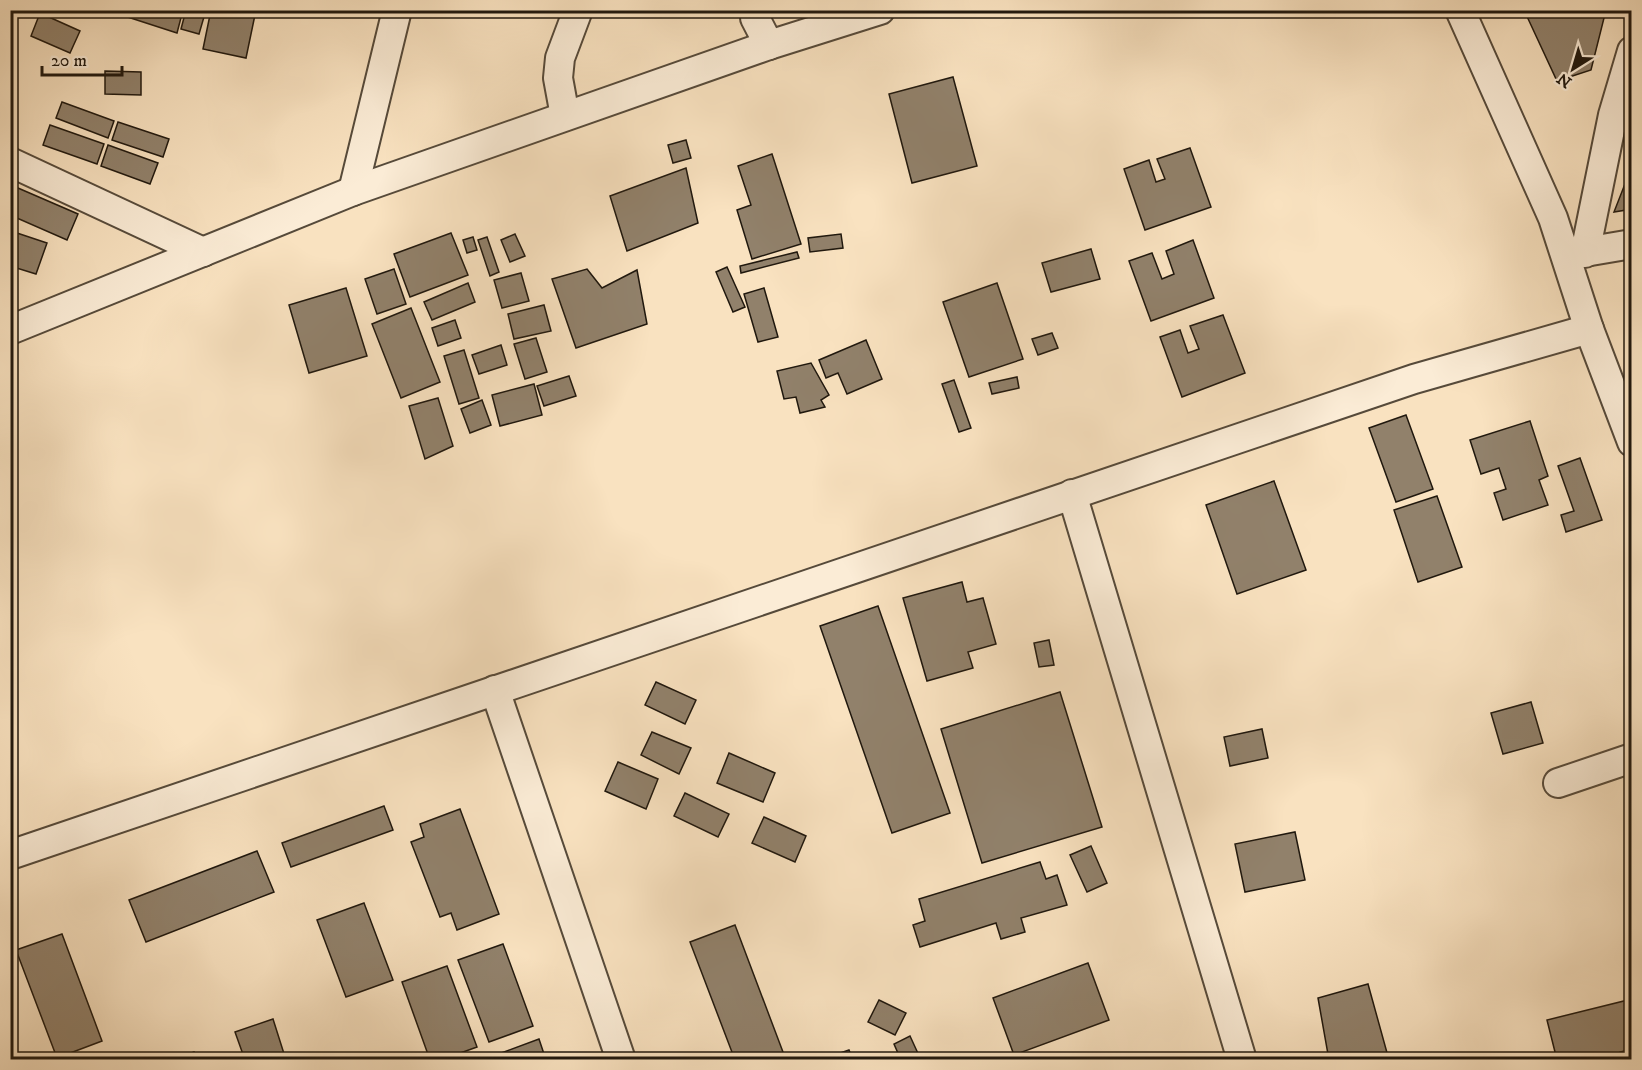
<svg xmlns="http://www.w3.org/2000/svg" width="1642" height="1070" font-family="'IM FELL DW Pica',serif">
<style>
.building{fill:#91816b;stroke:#20180e;stroke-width:1.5}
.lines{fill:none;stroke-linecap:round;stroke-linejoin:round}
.street-casing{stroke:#564a3a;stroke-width:32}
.street{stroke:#fbecd6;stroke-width:28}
</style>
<rect width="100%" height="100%" fill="#f9e2c0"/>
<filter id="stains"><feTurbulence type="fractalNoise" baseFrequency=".00333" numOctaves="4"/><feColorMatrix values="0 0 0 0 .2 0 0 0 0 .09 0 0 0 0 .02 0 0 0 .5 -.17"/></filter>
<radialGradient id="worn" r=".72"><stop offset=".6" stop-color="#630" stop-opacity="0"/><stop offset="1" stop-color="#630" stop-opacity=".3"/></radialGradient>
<g class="building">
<path d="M106 10H183L177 33Z"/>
<path d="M186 10H206L199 34 181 29Z"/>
<path d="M211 10H256L246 58 203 49Z"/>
<path d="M1524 10H1606L1591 70 1557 81Z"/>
<path d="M40 13 80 31 70 53 31 36Z"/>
<path d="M105 71 141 72V95L105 94Z"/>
<path d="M953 77 977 166 912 183 889 94Z"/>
<path d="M62 102 114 121 108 138 56 118Z"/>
<path d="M118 122 169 139 163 157 112 140Z"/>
<path d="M50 125 104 144 97 164 43 145Z"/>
<path d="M686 140 691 158 673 163 668 145Z"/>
<path d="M108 145 158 163 150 184 101 166Z"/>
<path d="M1190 148 1211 207 1145 230 1124 169 1149 160 1156 182 1165 179 1157 159Z"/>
<path d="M772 154 801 244 752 259 737 210 751 205 738 166Z"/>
<path d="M1632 166V209L1614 212Z"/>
<path d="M686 168 698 223 627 251 610 196Z"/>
<path d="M11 185 78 214 67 240 10 215Z"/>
<path d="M17 233 47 243 36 274 10 266V252Z"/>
<path d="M451 233 468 275 410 297 394 254Z"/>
<path d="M515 234 525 256 510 262 501 240Z"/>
<path d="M841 234 843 248 810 252 808 238Z"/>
<path d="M473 237 477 250 467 253 463 240Z"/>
<path d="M487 237 499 272 490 276 478 240Z"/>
<path d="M1193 240 1214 298 1151 321 1129 261 1152 253 1162 279 1174 274 1166 251Z"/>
<path d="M1091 249 1100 279 1051 292 1042 263Z"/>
<path d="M797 252 799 258 741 273 740 266Z"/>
<path d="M727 267 745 307 733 312 716 272Z"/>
<path d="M394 269 406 304 377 314 365 279Z"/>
<path d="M587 269 602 288 637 270 647 324 576 348 552 279Z"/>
<path d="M521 273 529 301 502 308 494 280Z"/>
<path d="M468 283 475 302 432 320 424 302Z"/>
<path d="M997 283 1023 359 969 377 943 302Z"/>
<path d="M346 288 367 356 309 373 289 305Z"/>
<path d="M764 288 778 337 758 342 744 294Z"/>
<path d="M544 305 551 331 514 339 508 314Z"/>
<path d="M411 308 440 382 401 398 372 324Z"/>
<path d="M1223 315 1245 373 1182 397 1160 337 1180 330 1188 353 1199 349 1190 326Z"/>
<path d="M455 320 461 338 438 346 432 328Z"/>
<path d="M1052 333 1058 348 1038 355 1032 339Z"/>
<path d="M536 338 547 372 525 379 514 344Z"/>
<path d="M866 340 882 379 847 394 838 373 826 378 819 360Z"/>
<path d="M501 345 507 365 479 374 472 355Z"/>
<path d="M464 350 479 398 459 404 444 356Z"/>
<path d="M811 363 829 395 821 400 825 407 800 413 796 397 784 399 777 371Z"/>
<path d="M569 376 576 396 544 406 537 386Z"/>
<path d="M1017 377 1019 388 992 394 989 383Z"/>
<path d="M954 380 971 428 959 432 942 384Z"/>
<path d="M534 384 542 415 500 426 492 395Z"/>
<path d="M438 398 453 446 425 459 409 406Z"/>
<path d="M482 400 491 425 470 433 461 409Z"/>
<path d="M1406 415 1433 489 1396 502 1369 428Z"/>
<path d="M1530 421 1548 476 1539 480 1548 505 1503 520 1494 493 1506 489 1499 468 1481 474 1470 440Z"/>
<path d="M1580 458 1602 520 1566 532 1561 515 1574 511 1558 466Z"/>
<path d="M1274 481 1306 570 1237 594 1206 505Z"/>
<path d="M1437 496 1462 567 1418 582 1394 510Z"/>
<path d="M962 582 967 602 983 598 996 644 968 652 973 668 927 681 903 598Z"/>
<path d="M878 606 950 813 892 833 820 626Z"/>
<path d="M1049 640 1054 665 1039 667 1034 643Z"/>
<path d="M656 682 696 700 685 724 645 705Z"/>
<path d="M1060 692 1102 827 982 863 941 729Z"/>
<path d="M1531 702 1543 743 1503 754 1491 713Z"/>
<path d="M1262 729 1268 758 1230 766 1224 737Z"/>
<path d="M652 732 691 748 679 774 641 755Z"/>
<path d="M729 753 775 773 763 802 717 783Z"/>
<path d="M618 762 658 779 646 809 605 791Z"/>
<path d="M685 793 729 814 718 837 674 816Z"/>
<path d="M384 806 393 830 291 867 282 843Z"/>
<path d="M460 809 499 914 457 930 451 913 440 917 411 842 424 837 420 824Z"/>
<path d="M764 817 806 836 795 862 752 843Z"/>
<path d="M1295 832 1305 880 1245 892 1235 844Z"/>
<path d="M1091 846 1107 883 1087 892 1070 855Z"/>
<path d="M257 851 274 892 146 942 129 900Z"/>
<path d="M1040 862 1046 879 1057 875 1067 905 1021 918 1025 932 1001 939 996 923 920 947 913 925 925 921 919 899Z"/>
<path d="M364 903 393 980 346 997 317 920Z"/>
<path d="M735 925 786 1060H735L690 942Z"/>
<path d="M62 934 102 1041 57 1058 16 950Z"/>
<path d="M503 944 533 1026 489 1042 458 960Z"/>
<path d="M1088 963 1109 1020 1014 1055 993 998Z"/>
<path d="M447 966 477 1047 441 1060H430L402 982Z"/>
<path d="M1368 984 1389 1060H1329L1318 998Z"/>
<path d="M879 1000 906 1013 895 1035 868 1022Z"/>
<path d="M1628 1000 1632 1014V1049L1620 1052V1060H1557L1547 1020Z"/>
<path d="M273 1019 286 1060H245L235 1032Z"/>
<path d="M910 1036 921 1060H901L894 1044Z"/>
<path d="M539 1039 546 1060H494L493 1056Z"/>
<path d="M849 1050 853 1060 823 1059Z"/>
<path d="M194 1052 197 1060H173Z"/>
</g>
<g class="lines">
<g class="street-casing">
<g id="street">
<path d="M755 10V18L769 45"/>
<path d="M1460 10 1553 218 1589 329 1632 442"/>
<path d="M565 116 558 78 560 58 578 10"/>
<path d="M10 162 203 252"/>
<path d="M353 191 397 10"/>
<path d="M1585 253 1613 115 1632 51"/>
<path d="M1567 255 1632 244"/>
<path d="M10 330 353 191 769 45 880 10"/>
<path d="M1072 494 1242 1060"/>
<path d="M495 690 621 1060"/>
<path d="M1558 783 1632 758"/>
<path d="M10 855 1414 379 1589 329"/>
</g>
</g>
<use href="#street" class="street"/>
</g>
<rect width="1642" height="1070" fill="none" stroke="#f9e2c0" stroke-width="36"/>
<rect x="12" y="12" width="1618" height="1046" fill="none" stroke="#20180e" stroke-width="3"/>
<rect x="18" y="18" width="1606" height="1034" fill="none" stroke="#20180e" stroke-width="1.5"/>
<g transform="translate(1573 69) rotate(217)" stroke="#fbecd6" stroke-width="4.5" paint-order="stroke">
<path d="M0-4.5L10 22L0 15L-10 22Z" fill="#20180e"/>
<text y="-9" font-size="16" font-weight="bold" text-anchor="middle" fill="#20180e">N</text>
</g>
<path d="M42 66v9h80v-9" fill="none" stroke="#20180e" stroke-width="3"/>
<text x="51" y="66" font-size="18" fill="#20180e" stroke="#fbecd6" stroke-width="4.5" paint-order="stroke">20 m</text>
<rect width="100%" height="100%" filter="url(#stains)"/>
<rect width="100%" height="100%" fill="url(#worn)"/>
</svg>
